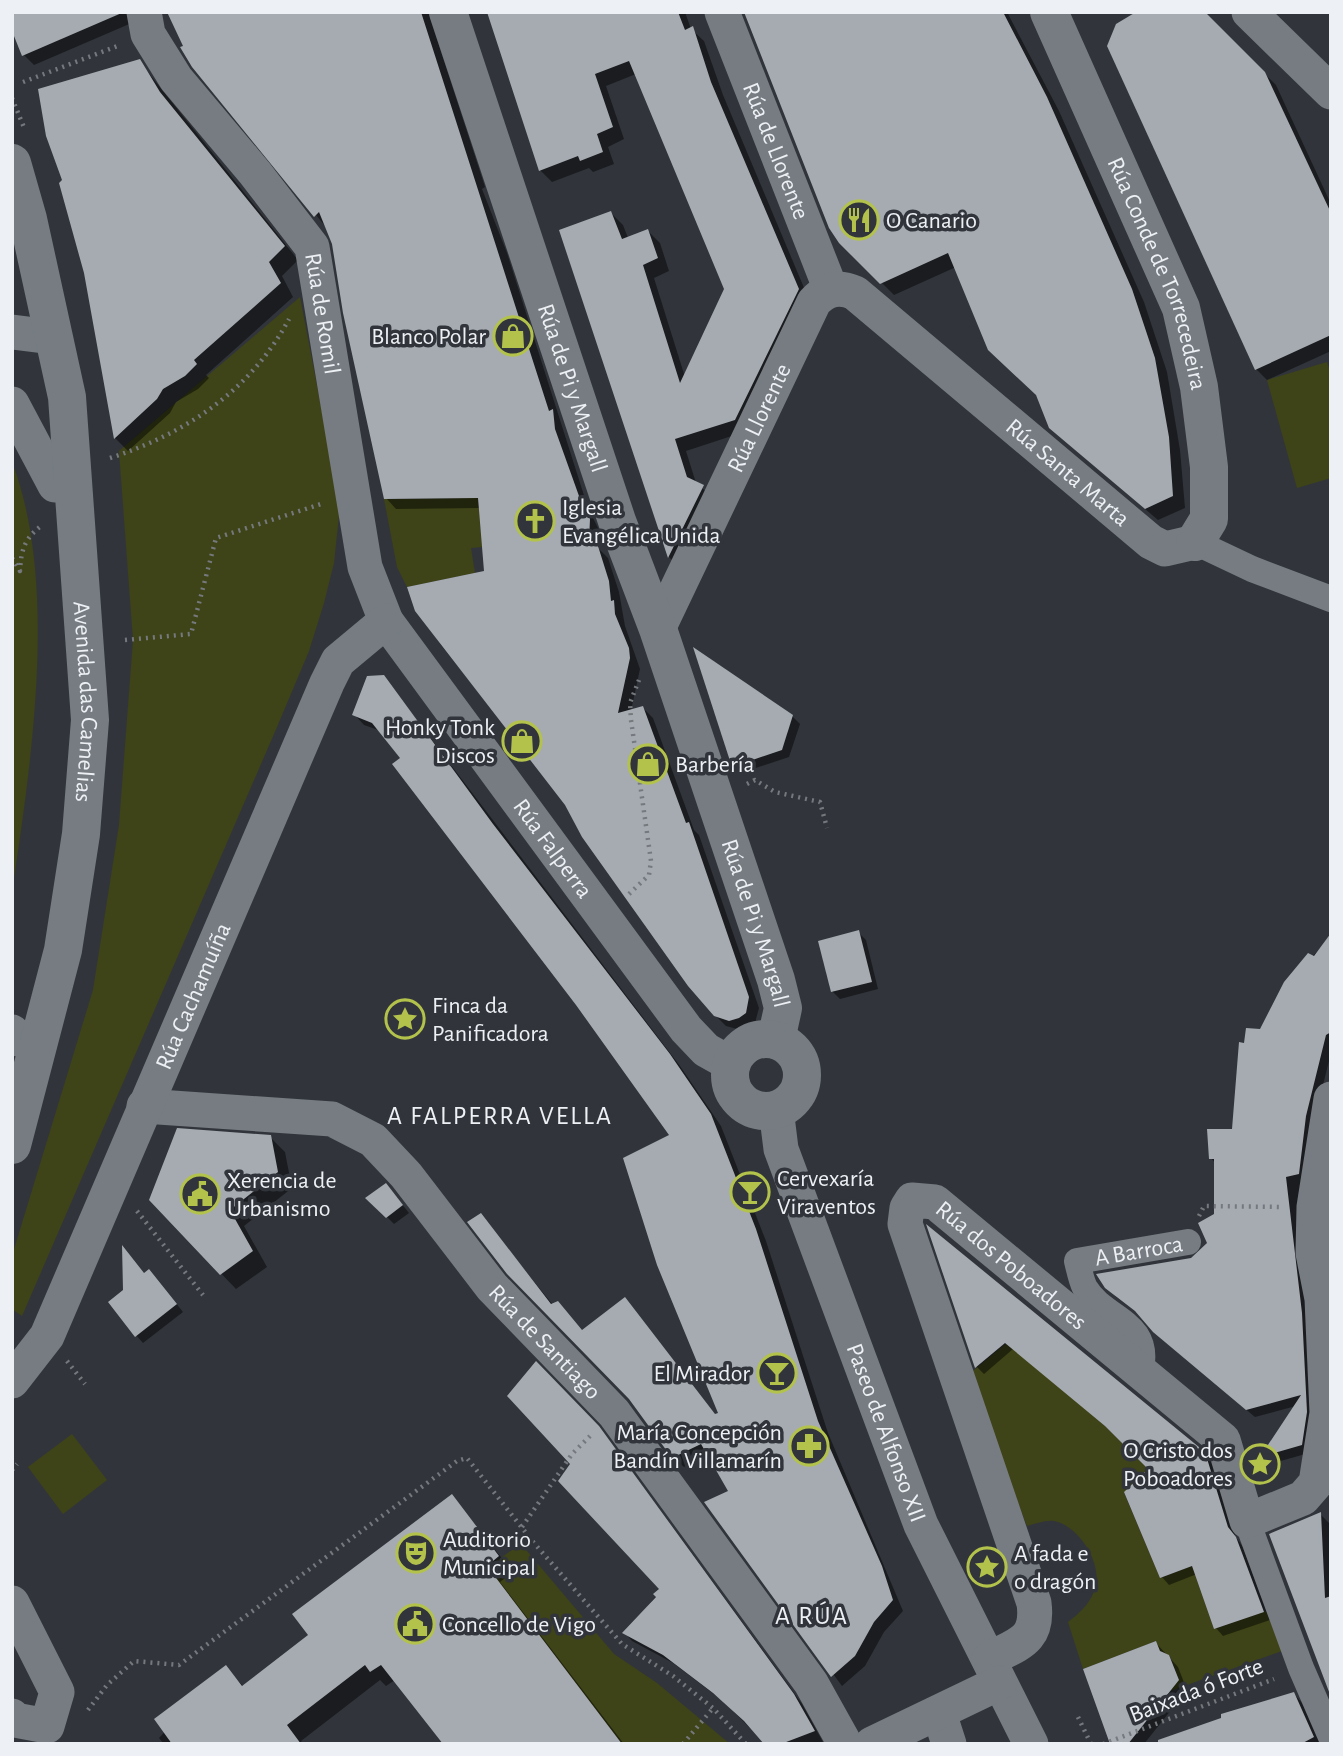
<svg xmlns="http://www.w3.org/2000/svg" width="1343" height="1756" font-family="'Alegreya Sans',sans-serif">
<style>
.green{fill:#3e4417}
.shadow{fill:#0007}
.building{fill:#a6abb2}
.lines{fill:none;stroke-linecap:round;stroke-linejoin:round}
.path{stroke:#75797e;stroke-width:4.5;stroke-dasharray:2 5;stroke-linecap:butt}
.pedestrian{stroke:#767c82;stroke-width:26}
.minor{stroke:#767c82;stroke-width:35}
.tertiary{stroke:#767c82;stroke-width:38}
.secondary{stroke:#767c82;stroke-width:38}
.labels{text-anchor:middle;stroke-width:7;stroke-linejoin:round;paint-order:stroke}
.street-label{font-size:24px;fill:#edf0f4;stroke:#31353b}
.poi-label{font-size:24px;fill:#edf0f4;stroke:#31353b;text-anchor:start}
.neighbourhood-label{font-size:26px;letter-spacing:2px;fill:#edf0f4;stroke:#31353b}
</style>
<rect width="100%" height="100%" fill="#31353b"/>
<g class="green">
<path d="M300 297 340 506 334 563 324 603 309 651 277 727 22 1316 12 1309V1256L93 990 119 825 133 640 119 451Z"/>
<path d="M1327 362 1331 375V478L1297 488 1267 380Z"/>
<path d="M12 462C59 585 31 763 12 892Z"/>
<path d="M478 498 482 547 471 548 475 573 407 587 397 567 384 499Z"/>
<path d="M1008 1342 1105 1426 1148 1469 1124 1493 1160 1578 1192 1566 1214 1629 1266 1611 1282 1651 1170 1691 1179 1680 1170 1656 1160 1651 1156 1641 1083 1669 1068 1622C1081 1612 1093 1601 1096 1584 1101 1560 1077 1525 1054 1521 1045 1520 1035 1524 1027 1526L968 1375Z"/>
<path d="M72 1434 107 1480 63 1514 28 1467Z"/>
<path d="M521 1544 614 1654 657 1683 730 1744H622L481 1571Z"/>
</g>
<g class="shadow">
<path d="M12 12H138L134 22 34 65 24 55Z"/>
<path d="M169 12H428L485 187 482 189 507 253 588 508 599 530V549L608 558 619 592 625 626 640 669 631 711 643 708 653 718 694 830 699 835 759 1008 755 1023 749 1028 741 1030 726 1026 715 1015 567 804 441 645 413 604 486 572 480 508 396 509 386 498 334 243 325 226 194 66Z"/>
<path d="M488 12H685L691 29 704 41 723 95 810 302 747 431 686 451 696 483 715 499 681 569 669 557 561 231 611 213 623 225 628 238 648 231 660 243 669 271 654 278 685 377 726 289 636 74 606 86 624 139 608 147 614 164 593 172 589 168 552 182 540 170Z"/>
<path d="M746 12H1007L1059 111 1144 302 1167 372 1180 450 1185 508 1158 520 1064 440 956 267 894 295 841 242Z"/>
<path d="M1202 12 1276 85 1331 204V351L1267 380 1256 369Z"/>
<path d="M139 61 298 260 282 276 293 297 206 375 209 378 198 389 176 402 170 413 128 451 115 438 86 272Z"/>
<path d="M384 677 680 1066 721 1126 766 1241 828 1433 903 1611 884 1632 865 1666 842 1686 707 1503 730 1491 709 1454 684 1467 673 1457 630 1398 509 1273 480 1215 553 1305 583 1332 625 1300 716 1416 720 1413 671 1135 403 758 381 731 364 725 354 714Z"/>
<path d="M792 716 800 724 789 757 741 773 734 766Z"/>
<path d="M858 932 866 940 878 989 840 999 832 991Z"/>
<path d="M1331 936V1053L1313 1125 1309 1311 1314 1421 1309 1453 1270 1464 1262 1456 1296 1406 1255 1417 1163 1340 1141 1315 1115 1296 1191 1259 1209 1243 1216 1216 1215 1163 1211 1158 1233 1131 1245 1045 1261 1031 1312 957Z"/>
<path d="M270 1137 285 1152 292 1188 244 1226 267 1267 236 1289 151 1200Z"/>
<path d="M393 1193 409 1213 394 1224 368 1198Z"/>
<path d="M930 1230 1212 1461 1235 1536 1243 1547 1270 1620 1223 1636 1216 1628 1197 1574 1169 1585 1162 1577 1126 1493 1150 1469 1115 1433 1013 1349 984 1374 977 1367Z"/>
<path d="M145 1275 156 1278 183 1312 143 1343 136 1335Z"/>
<path d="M606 1436 802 1704 824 1744H766L723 1701 673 1663 632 1641 625 1633 662 1589Z"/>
<path d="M452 1496 513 1572 500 1582 624 1744H446L395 1680 386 1686 380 1680 301 1741 303 1744H164L159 1738 225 1667 244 1687 310 1635Z"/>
<path d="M1320 1514 1329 1523 1331 1693 1271 1535Z"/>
<path d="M1156 1643 1178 1667 1187 1690 1144 1744H1112Z"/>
<path d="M1294 1694 1303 1704 1322 1744H1154Z"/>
</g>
<g class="building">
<path d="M12 12H124L22 56 12 31Z"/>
<path d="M167 12H421L549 411 553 409 555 429 579 496 590 519 589 541 598 546 609 581 611 601 614 600 615 614 629 648 630 658 618 713 643 706 686 823 689 822 749 997 746 1013 739 1018 729 1021 714 1016 688 986 582 837 565 805 415 611 407 587 484 571 478 498 384 499 343 313 332 244 319 212 314 217 192 67 180 47 183 46Z"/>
<path d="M487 12H678L685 30 693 26 711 82 799 289 735 420 675 439 687 477 704 485 668 558 559 230 611 211 622 239 648 229 658 258 643 265 680 383 724 289 629 61 595 74 613 127 597 134 603 152 580 161 578 156 539 171Z"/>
<path d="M744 12H1003L1047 97 1132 289 1155 358 1169 437 1173 496 1145 509 1049 428 1036 395 988 350 948 253 880 284 839 243 829 228Z"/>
<path d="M1136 12H1205L1265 72 1331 213V335L1255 370 1107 46 1116 24Z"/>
<path d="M140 59 160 92 285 246 269 262 281 283 194 360 197 364 185 376 163 389 157 399 114 439 84 273 59 183 62 180 46 136 38 89Z"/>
<path d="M693 647 793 715 782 750 732 767Z"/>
<path d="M384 675 493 824 670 1054 711 1114 756 1229 818 1421 882 1566 893 1600 874 1622 855 1656 831 1677 704 1502 728 1491 701 1444 672 1458 629 1399 507 1274 467 1222 481 1213 551 1304 558 1301 582 1330 625 1297 715 1414 718 1413 657 1265 623 1158 669 1135 576 1005 392 764 400 758 372 723 352 715 367 676Z"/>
<path d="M859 930 872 982 831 992 818 941Z"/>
<path d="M1331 933V1032L1326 1035 1306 1116 1299 1174 1286 1177 1302 1313 1307 1412 1302 1445 1260 1457 1301 1395 1246 1410 1153 1332 1135 1311 1105 1288 1096 1274 1191 1258 1207 1243 1198 1223 1214 1214V1159H1209L1207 1129H1232L1239 1042 1244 1043 1246 1028 1260 1029 1284 982 1308 953 1314 956Z"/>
<path d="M177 1128 271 1135 278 1172 230 1210 253 1251 220 1275 149 1200Z"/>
<path d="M386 1183 403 1205 386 1218 365 1198Z"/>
<path d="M926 1224 1205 1452 1228 1527 1236 1537 1264 1612 1214 1629 1192 1566 1160 1578 1124 1492 1148 1469 1105 1426 1005 1343 975 1368Z"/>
<path d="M122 1245 144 1273 149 1269 177 1304 135 1337 108 1302 123 1290Z"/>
<path d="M536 1361 599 1426 794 1694 815 1731 781 1744H764L744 1721 713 1693 663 1655 622 1633 656 1597 653 1594 659 1589 558 1481 570 1464 507 1396Z"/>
<path d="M452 1494 499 1556 487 1566 622 1744H443L381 1665 370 1672 365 1665 287 1725 301 1744H172L154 1719 226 1665 242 1686 308 1635 292 1614Z"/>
<path d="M1321 1512 1325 1598 1331 1596V1697L1269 1534Z"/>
<path d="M1156 1641 1160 1651 1169 1655 1179 1680 1128 1744H1110L1083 1669Z"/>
<path d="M1294 1692 1314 1737 1301 1744H1158V1740L1221 1718V1714Z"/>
</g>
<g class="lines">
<g class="path">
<path d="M23 82 120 45"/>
<path d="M12 98 25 130"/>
<path d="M110 458C187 433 251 390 289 319"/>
<path d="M12 558 20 571C21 551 24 539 41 526"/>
<path d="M125 640 191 634 216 538 321 504"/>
<path d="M747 784 755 780 775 792 820 802 827 828"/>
<path d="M629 894 649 875 651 861 631 720 630 703 639 680"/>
<path d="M137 1211 203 1295"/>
<path d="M1199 1216 1204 1206 1282 1207"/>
<path d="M67 1361 85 1384"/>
<path d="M12 1470 17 1464"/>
<path d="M522 1527 572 1454 590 1436"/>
<path d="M88 1710 107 1685 134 1661 179 1665 457 1461 467 1458 534 1543 622 1644 673 1676 713 1708 746 1744"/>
<path d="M1078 1717 1091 1744"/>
<path d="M683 1744 713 1708"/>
<path d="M1103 1744 1274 1679"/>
</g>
<g class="pedestrian">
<path d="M1195 542 1252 569 1331 599"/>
<path id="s1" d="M1141 1369C1151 1321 1104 1320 1085 1288 1081 1280 1079 1269 1077 1261L1188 1242"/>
<path d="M1247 1521 1301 1668 1331 1737"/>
</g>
<g class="minor">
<path id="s2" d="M144 12 148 34 176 79 255 173 312 247 365 567 386 621 686 1029 706 1050 731 1064"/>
<path id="s3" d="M722 12 831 290"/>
<path d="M1249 12 1331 92"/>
<path d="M12 332 52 337"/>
<path d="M12 404 55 485"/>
<path id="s4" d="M658 629 814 302C826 289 839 286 855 293L1151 542 1165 549 1195 542"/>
<path d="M12 1032 18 1039"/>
<path id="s5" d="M144 1106 332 1119 373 1140 406 1175 492 1287 614 1413 811 1683 845 1744"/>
<path id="s6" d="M776 1109 781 1149 921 1525 1031 1744"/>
<path id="s7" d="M12 1381 47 1336 327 683 338 661 386 621"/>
<path d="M12 1603 57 1692 47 1726 15 1720 12 1716"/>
<path id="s8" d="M989 1659C1018 1644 1039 1641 1034 1603L905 1224 907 1208 912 1200 935 1202 1223 1440 1247 1521 1303 1498 1316 1483 1327 1413 1322 1299 1313 1253 1314 1207 1331 1099"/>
<path d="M939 1713 949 1744"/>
<path d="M872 1744 999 1683"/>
</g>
<g class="tertiary">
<path id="s9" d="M448 12 617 521 658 629 776 980 783 1008 776 1040"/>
<circle cx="766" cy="1075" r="36"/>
</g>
<g class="secondary">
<path id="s10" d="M1049 12 1181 308 1199 387 1209 467V519L1195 542"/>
<path id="s11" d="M12 163 28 219 67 397 90 720 81 834 63 950 12 1145"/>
</g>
</g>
<defs>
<g id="restaurant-ring" transform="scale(2.0125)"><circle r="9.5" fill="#31353b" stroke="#b3c24b" stroke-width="1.5"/><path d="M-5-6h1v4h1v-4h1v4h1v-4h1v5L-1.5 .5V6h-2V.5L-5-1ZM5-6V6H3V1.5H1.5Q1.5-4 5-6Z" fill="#b3c24b"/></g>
<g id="shop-ring" transform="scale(2.0125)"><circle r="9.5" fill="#31353b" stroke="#b3c24b" stroke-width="1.5"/><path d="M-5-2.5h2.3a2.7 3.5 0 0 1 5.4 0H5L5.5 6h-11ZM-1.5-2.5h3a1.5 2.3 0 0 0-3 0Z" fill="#b3c24b"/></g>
<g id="church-ring" transform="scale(2.0125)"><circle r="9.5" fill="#31353b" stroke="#b3c24b" stroke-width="1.5"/><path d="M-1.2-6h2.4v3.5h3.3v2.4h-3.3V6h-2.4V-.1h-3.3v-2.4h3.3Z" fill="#b3c24b"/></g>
<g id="sight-ring" transform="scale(2.0125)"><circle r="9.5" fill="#31353b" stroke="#b3c24b" stroke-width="1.5"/><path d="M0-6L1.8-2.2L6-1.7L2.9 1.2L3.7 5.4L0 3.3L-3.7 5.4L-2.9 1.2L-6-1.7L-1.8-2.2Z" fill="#b3c24b"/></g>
<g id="bar-ring" transform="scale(2.0125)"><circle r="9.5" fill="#31353b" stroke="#b3c24b" stroke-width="1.5"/><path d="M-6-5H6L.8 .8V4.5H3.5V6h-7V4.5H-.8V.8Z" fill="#b3c24b"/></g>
<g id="civic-ring" transform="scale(2.0125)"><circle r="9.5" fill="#31353b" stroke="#b3c24b" stroke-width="1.5"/><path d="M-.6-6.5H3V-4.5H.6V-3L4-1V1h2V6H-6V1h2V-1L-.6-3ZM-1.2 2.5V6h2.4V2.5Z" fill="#b3c24b"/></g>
<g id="pharmacy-ring" transform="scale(2.0125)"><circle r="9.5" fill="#31353b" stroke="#b3c24b" stroke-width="1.5"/><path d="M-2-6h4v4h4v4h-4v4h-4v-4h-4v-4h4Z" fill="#b3c24b"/></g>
<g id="theatre-ring" transform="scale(2.0125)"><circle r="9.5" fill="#31353b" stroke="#b3c24b" stroke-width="1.5"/><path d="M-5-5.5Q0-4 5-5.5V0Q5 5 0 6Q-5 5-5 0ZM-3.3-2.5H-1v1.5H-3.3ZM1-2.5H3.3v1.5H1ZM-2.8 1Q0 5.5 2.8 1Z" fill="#b3c24b"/></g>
</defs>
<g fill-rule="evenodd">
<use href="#restaurant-ring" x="859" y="220"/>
<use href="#shop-ring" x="513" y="336"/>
<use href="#church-ring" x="535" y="521"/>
<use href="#shop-ring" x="522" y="741"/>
<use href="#shop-ring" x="648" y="764"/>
<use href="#sight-ring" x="405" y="1019"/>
<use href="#bar-ring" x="750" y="1192"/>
<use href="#civic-ring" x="200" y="1194"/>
<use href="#bar-ring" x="777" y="1373"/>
<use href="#pharmacy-ring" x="809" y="1446"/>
<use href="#sight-ring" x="1260" y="1464"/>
<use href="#theatre-ring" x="416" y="1553"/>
<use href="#sight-ring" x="987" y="1567"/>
<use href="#civic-ring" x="415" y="1624"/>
</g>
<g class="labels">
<g class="street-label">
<text dy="8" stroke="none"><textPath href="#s3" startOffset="149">Rúa de Llorente</textPath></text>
<text dy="8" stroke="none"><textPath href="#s10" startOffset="284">Rúa Conde de Torrecedeira</textPath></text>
<text dy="8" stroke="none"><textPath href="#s2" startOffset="359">Rúa de Romil</textPath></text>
<text dy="8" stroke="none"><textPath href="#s9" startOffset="396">Rúa de Pi y Margall</textPath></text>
<text dy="8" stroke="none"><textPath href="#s4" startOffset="234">Rúa Llorente</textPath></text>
<text dy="8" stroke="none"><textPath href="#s4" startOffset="686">Rúa Santa Marta</textPath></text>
<text dy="8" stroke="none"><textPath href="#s11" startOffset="546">Avenida das Camelias</textPath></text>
<text dy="8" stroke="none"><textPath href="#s2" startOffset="956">Rúa Falperra</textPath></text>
<text dy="8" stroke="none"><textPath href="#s9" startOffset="962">Rúa de Pi y Margall</textPath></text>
<text dy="8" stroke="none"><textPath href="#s7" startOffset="427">Rúa Cachamuíña</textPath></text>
<text dy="8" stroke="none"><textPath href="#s1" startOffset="196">A Barroca</textPath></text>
<text dy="8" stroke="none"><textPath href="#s8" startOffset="628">Rúa dos Poboadores</textPath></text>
<text dy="8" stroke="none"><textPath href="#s5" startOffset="500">Rúa de Santiago</textPath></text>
<text dy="8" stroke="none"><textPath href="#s6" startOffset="343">Paseo de Alfonso XII</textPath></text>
<text transform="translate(1196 1690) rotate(-21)" y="8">Baixada ó Forte</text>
</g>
<g class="poi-label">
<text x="886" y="228">O Canario</text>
<text x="486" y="344" text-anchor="end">Blanco Polar</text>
<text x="562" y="515">Iglesia<tspan x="562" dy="28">Evangélica Unida</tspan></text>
<text x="495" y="735" text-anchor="end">Honky Tonk<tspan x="495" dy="28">Discos</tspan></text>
<text x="675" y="772">Barbería</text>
<text x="432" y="1013">Finca da<tspan x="432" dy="28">Panificadora</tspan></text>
<text x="777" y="1186">Cervexaría<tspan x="777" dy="28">Viraventos</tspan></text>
<text x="227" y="1188">Xerencia de<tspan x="227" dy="28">Urbanismo</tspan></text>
<text x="750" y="1381" text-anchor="end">El Mirador</text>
<text x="782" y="1440" text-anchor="end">María Concepción<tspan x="782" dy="28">Bandín Villamarín</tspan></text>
<text x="1233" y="1458" text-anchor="end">O Cristo dos<tspan x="1233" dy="28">Poboadores</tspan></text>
<text x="443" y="1547">Auditorio<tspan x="443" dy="28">Municipal</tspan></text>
<text x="1014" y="1561">A fada e<tspan x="1014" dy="28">o dragón</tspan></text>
<text x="442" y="1632">Concello de Vigo</text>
</g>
<g class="neighbourhood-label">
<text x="500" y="1124">A FALPERRA VELLA</text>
<text x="812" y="1624">A RÚA</text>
</g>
</g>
<rect width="1343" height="1756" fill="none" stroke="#edf0f4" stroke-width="28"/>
</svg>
